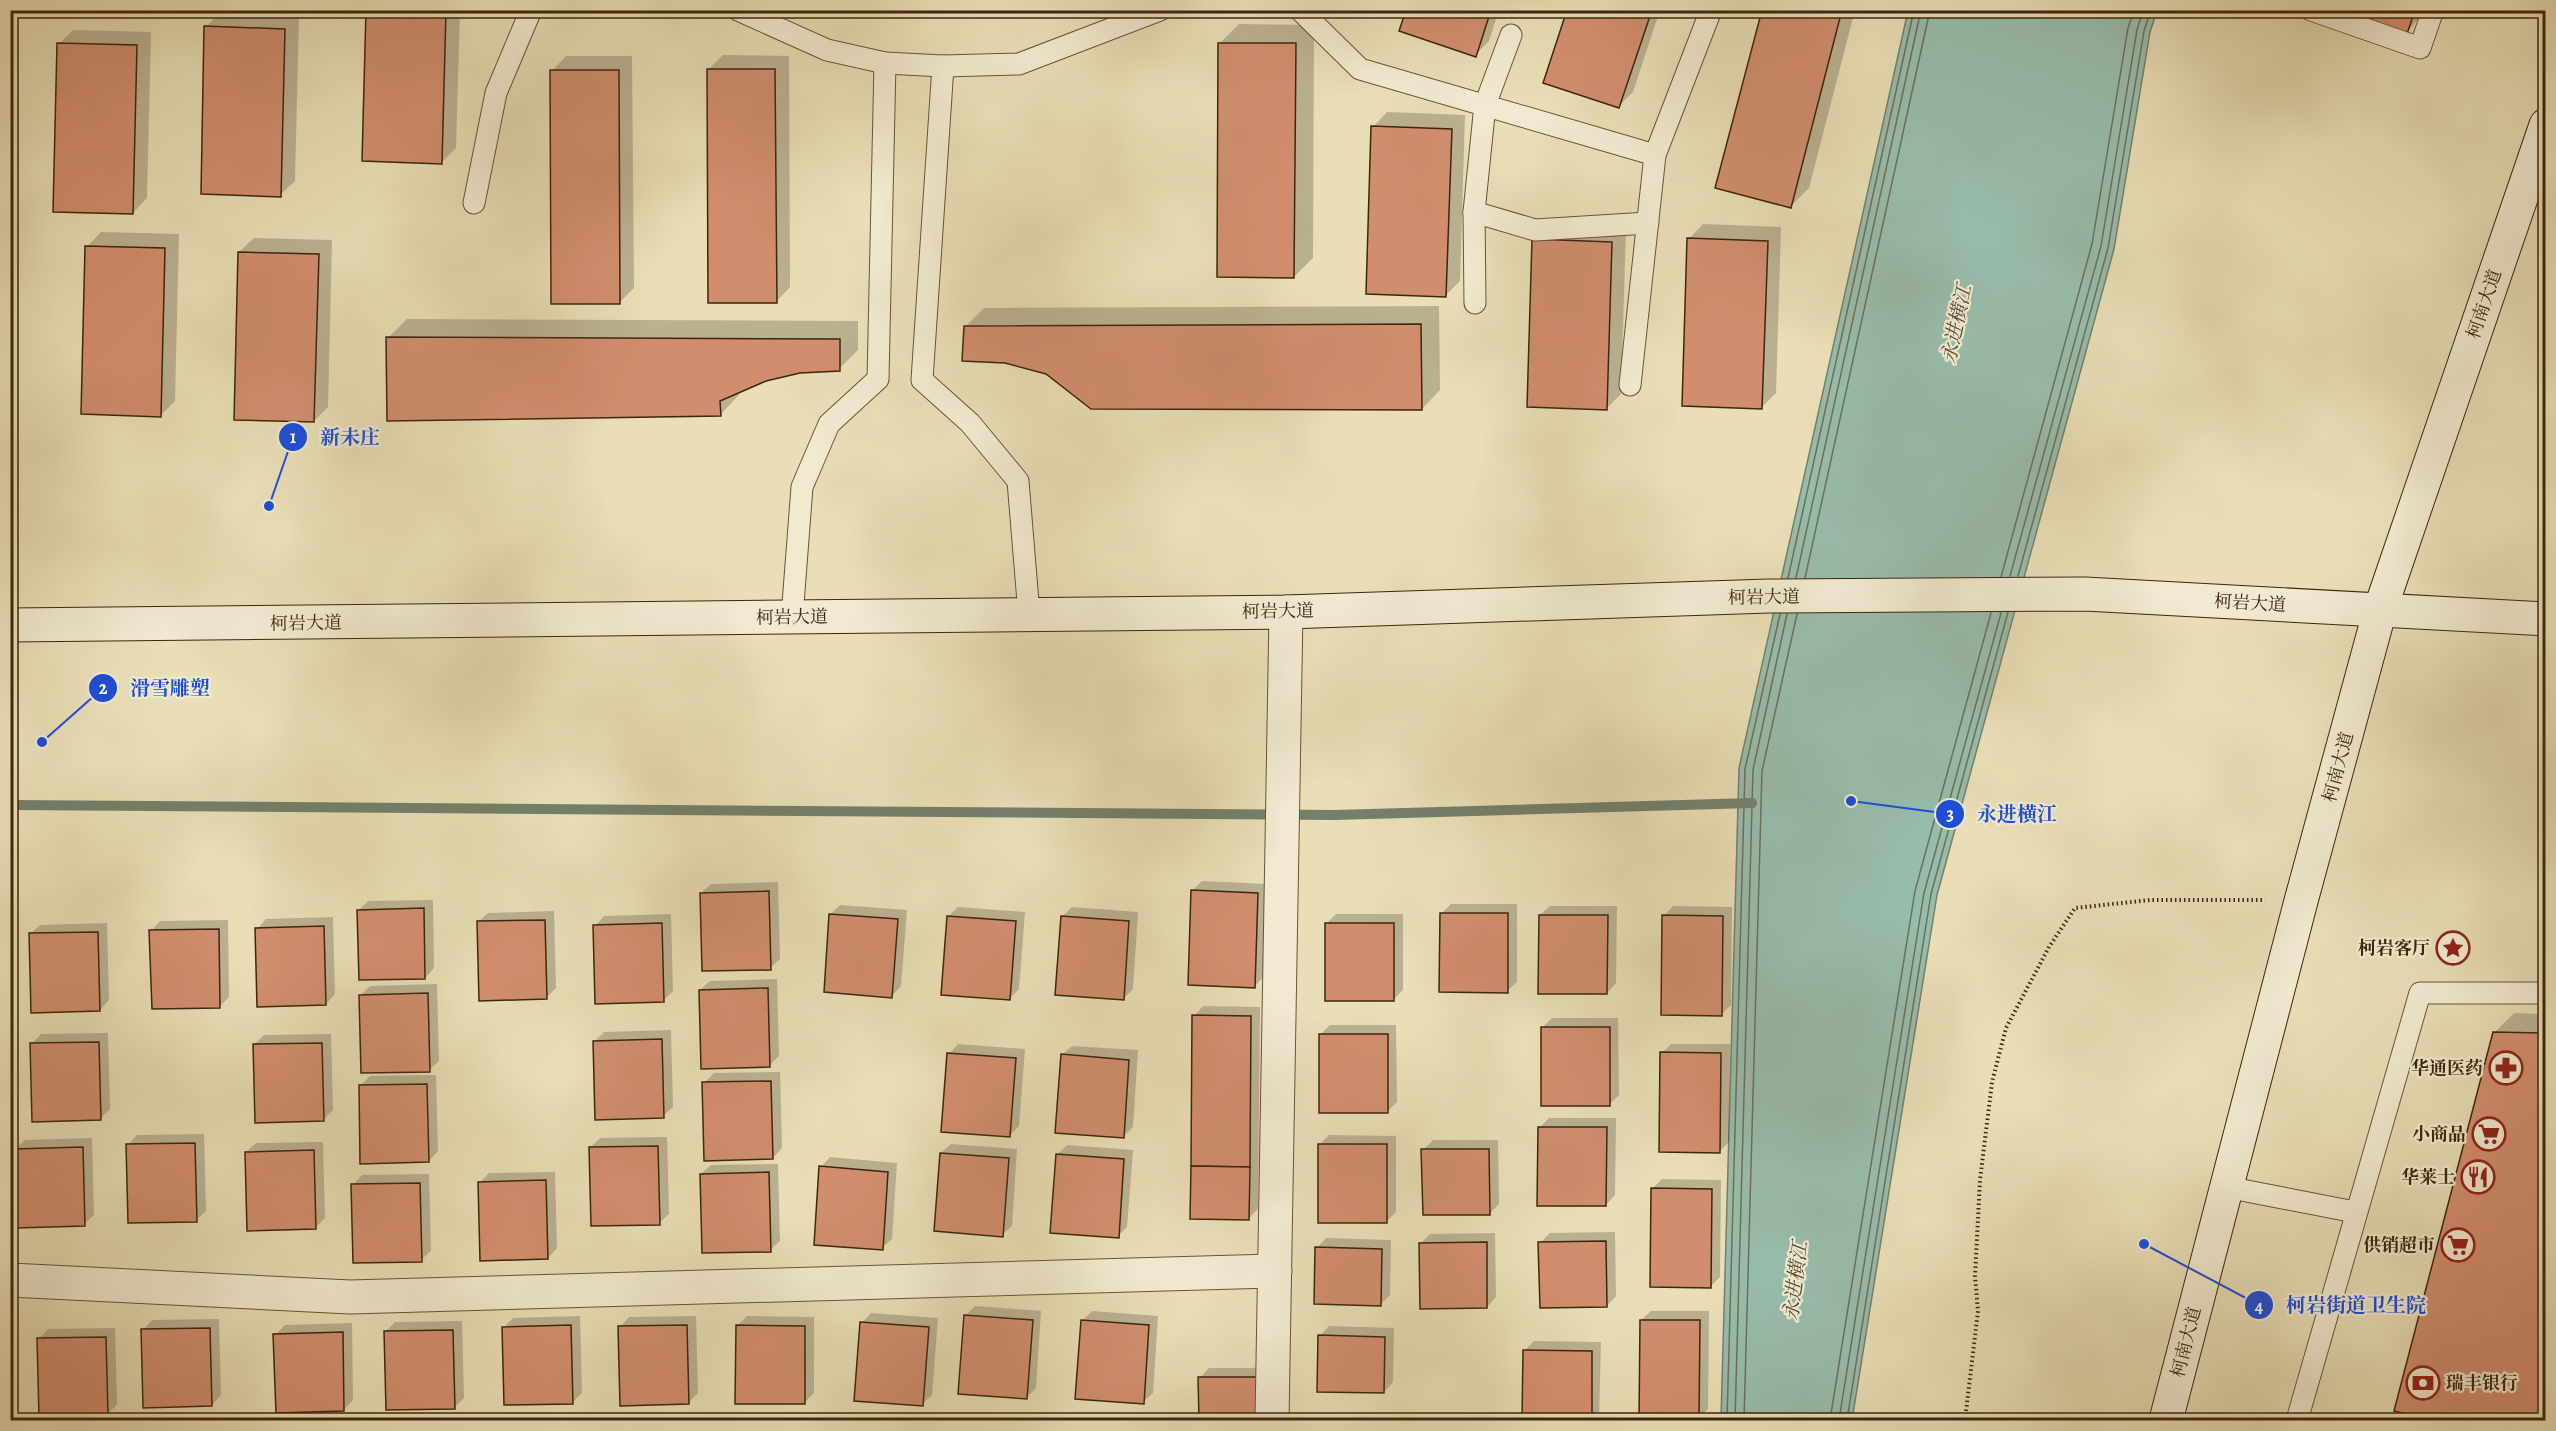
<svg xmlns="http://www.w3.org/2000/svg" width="2556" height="1431" font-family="Alegreya,'Noto Serif SC',serif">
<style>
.water{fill:#98bcab;stroke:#74806b;stroke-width:1.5}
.shadow{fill:#0003}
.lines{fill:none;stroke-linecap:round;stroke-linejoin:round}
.shore{stroke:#6a715b;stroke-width:1.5}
.stream{stroke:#74806b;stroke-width:10}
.building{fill:#d18e6e;stroke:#3d260b;stroke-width:1.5}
.lane-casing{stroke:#685436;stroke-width:23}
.street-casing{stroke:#685436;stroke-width:35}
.secondary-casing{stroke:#3d260b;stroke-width:35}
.path{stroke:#3d260b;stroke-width:4;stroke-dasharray:1.5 3;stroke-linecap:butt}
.lane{stroke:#f1ead0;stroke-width:21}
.street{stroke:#f1ead0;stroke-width:33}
.secondary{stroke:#f1ead0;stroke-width:33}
.labels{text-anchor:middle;stroke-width:4.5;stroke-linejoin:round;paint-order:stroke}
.street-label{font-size:18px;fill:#3d260b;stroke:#f1ead0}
.poi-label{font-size:18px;font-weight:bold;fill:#3d260b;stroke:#f1ead0;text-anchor:end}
.water-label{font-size:20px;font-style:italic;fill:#544c33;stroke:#f1ead0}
.leader{fill:none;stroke:#1d4ed8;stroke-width:2}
.callout-dot{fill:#1d4ed8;stroke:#f1ead0;stroke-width:2}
.mark-label{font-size:18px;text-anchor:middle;font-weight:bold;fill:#fff}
.callout-label{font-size:20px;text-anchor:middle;font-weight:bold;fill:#1d4ed8;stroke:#f1ead0;stroke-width:4.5;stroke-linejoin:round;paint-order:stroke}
</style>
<rect width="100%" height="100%" fill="#e9deb6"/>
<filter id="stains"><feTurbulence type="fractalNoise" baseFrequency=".00333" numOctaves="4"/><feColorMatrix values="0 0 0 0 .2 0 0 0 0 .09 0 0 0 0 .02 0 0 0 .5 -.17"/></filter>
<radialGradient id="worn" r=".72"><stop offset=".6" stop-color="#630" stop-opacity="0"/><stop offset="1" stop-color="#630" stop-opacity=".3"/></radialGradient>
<path class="water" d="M1908 11H2157L2150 32 2114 249 1937 895 1852 1420H1721L1739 768Z"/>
<g class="shadow">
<path d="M367 10H460L456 148 442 162Z"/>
<path d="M1408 10H1499L1489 41 1475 55Z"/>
<path d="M1569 10H1660L1633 92 1619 106Z"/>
<path d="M1763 10H1855L1809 188 1790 207Z"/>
<path d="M2349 10H2426L2407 32Z"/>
<path d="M220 12 299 15 295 181 280 195 206 27Z"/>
<path d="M1239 24 1314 25 1313 258 1294 277 1220 43Z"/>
<path d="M73 30 151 32 147 198 133 213 59 44Z"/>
<path d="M723 55 789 56 790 287 776 302 708 70Z"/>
<path d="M566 56H632L634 288 619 303 552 71Z"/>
<path d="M1387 112 1465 115 1460 281 1446 295 1373 127Z"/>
<path d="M1703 224 1781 227 1776 393 1762 407 1689 239Z"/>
<path d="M1626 228 1621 394 1607 408 1534 239Z"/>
<path d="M101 232 179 234 175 401 161 415 87 247Z"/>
<path d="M254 238 332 240 328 407 314 421 239 252Z"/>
<path d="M1439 306 1440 390 1422 409 1046 372 965 327 984 308Z"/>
<path d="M407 319 858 321V350L839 369 800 371 766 379 739 391V395L721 414 388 338Z"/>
<path d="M1202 881 1267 884 1264 976 1255 986 1192 891Z"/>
<path d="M778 882 780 959 770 968 701 893 711 884Z"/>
<path d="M433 900 434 968 425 978 359 910 368 901Z"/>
<path d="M1451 904H1517V982L1507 991 1441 914Z"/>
<path d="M840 905 907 910 901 986 892 996 831 914Z"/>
<path d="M1550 906H1617L1616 983 1607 993 1540 915Z"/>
<path d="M1673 906 1732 907 1731 1005 1721 1015 1664 916Z"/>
<path d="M958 907 1025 912 1019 989 1009 999 948 917Z"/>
<path d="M1072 907 1138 912 1133 989 1124 998 1062 917Z"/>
<path d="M554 911 556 988 547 997 478 922 488 913Z"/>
<path d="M671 914 673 991 663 1001 595 926 604 916Z"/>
<path d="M1336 914H1403V990L1393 1000 1327 923Z"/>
<path d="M333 917 335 994 326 1004 257 929 266 919Z"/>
<path d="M228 920 229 997 220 1006 151 931 160 921Z"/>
<path d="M107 923 109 1000 100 1010 30 934 40 925Z"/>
<path d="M777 979 779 1056 769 1066 700 990 710 981Z"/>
<path d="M437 984 439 1061 429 1070 361 995 370 986Z"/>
<path d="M1203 1006 1260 1007 1258 1209 1249 1218 1194 1016Z"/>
<path d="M2514 1013 2546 1014V1420H2435L2395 1410 2495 1032Z"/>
<path d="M1552 1018H1618L1619 1095 1609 1105 1543 1027Z"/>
<path d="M1330 1025H1396L1397 1102 1387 1112 1320 1035Z"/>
<path d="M671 1030 673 1107 663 1116 595 1041 604 1032Z"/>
<path d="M108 1033 110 1109 100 1119 32 1044 41 1034Z"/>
<path d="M331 1034 333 1110 323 1120 254 1045 264 1035Z"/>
<path d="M958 1044 1025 1049 1019 1126 1010 1135 949 1054Z"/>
<path d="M1671 1044H1730L1729 1142 1719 1152 1662 1053Z"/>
<path d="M1072 1046 1138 1050 1133 1127 1123 1137 1062 1055Z"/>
<path d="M780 1072 782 1148 773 1158 704 1083 714 1073Z"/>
<path d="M436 1075 438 1151 429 1161 360 1086 370 1076Z"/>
<path d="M1549 1118H1616L1615 1195 1606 1205 1539 1128Z"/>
<path d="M204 1134 206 1211 196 1220 128 1145 137 1135Z"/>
<path d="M1329 1135 1396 1136V1212L1386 1222 1319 1145Z"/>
<path d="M667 1137 669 1214 659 1223 590 1148 600 1138Z"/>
<path d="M92 1138 94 1215 84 1224 15 1149 25 1140Z"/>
<path d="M1433 1140H1498L1499 1204 1490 1213 1423 1150Z"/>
<path d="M323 1142 325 1218 315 1228 246 1152 256 1143Z"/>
<path d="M951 1144 1017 1149 1012 1226 1002 1235 941 1153Z"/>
<path d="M1067 1145 1133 1150 1127 1227 1118 1236 1057 1155Z"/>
<path d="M830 1157 897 1163 892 1239 882 1248 821 1167Z"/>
<path d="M778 1164 780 1241 770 1250 701 1174 711 1165Z"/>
<path d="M555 1172 557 1248 548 1258 479 1183 489 1173Z"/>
<path d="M429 1174 431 1251 421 1260 353 1185 362 1175Z"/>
<path d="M1662 1179 1721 1180 1720 1277 1710 1287 1653 1188Z"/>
<path d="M1615 1232 1616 1296 1607 1306 1540 1243 1550 1233Z"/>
<path d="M1495 1233 1496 1297 1487 1307 1420 1244 1430 1234Z"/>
<path d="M1326 1238 1391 1240 1390 1295 1381 1304 1317 1248Z"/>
<path d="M975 1306 1041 1311 1036 1388 1026 1398 965 1316Z"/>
<path d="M1092 1311 1158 1316 1153 1393 1143 1402 1082 1321Z"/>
<path d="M1651 1311H1709L1708 1409 1699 1419 1641 1320Z"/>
<path d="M871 1313 938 1318 932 1395 922 1404 862 1323Z"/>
<path d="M580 1316 582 1393 572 1403 503 1328 513 1318Z"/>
<path d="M696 1316 698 1393 688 1403 620 1327 629 1317Z"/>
<path d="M747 1316 814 1317V1393L804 1403 738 1325Z"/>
<path d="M219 1319 221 1395 212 1405 143 1330 152 1320Z"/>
<path d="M462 1321 464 1398 455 1407 385 1332 395 1322Z"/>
<path d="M352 1323 353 1400 344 1410 275 1335 285 1325Z"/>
<path d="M1329 1326 1394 1328 1393 1382 1384 1392 1320 1336Z"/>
<path d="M115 1328 117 1404 108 1414 39 1339 48 1329Z"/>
<path d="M1534 1341 1601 1342 1599 1420H1524V1351Z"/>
<path d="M1209 1368H1268V1420H1200V1378Z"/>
<path d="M1318 1413H1385V1420H1311Z"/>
</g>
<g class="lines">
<g class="shore">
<path d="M2010 576 2101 246 2137 30 2143 10"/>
<path d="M2018 576 2108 248 2144 31 2151 10"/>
<path d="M2001 577 2092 244 2128 28 2134 10"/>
<path d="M1788 578 1914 10"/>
<path d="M1796 578 1921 10"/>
<path d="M1805 578 1930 10"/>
<path d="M1727 1420 1745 769 1780 614"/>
<path d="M1735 1420 1753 770 1787 614"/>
<path d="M1744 1420 1762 771 1797 614"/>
<path d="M1830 1420 1915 891 1991 613"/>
<path d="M1839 1420 1924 893 2001 613"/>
<path d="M1847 1420 1931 894 2008 612"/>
</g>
<path class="stream" d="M10 805 1335 815 1752 803"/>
</g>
<g class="building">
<path d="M366 10H446L442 164 362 161Z"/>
<path d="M1406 10H1491L1476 57 1399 31Z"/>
<path d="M1567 10H1652L1619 108 1543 83Z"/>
<path d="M1762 10H1842L1791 208 1715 188Z"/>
<path d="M2345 10H2415L2407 34Z"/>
<path d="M204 26 285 29 281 197 201 194Z"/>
<path d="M57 43 137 45 133 214 53 212Z"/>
<path d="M1218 43H1296L1294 278 1217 277Z"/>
<path d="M707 69H775L777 303H708Z"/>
<path d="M550 70H619L620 304H551Z"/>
<path d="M1371 126 1452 129 1446 297 1366 294Z"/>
<path d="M1687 238 1768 241 1762 409 1682 406Z"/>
<path d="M1532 239 1612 242 1607 410 1527 407Z"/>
<path d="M85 246 165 248 161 417 81 414Z"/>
<path d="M238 252 319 254 314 422 234 420Z"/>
<path d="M1421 324 1422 410 1091 409 1046 374 1005 363 962 361 964 326Z"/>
<path d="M386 337 840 339V371L800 373 766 381 720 401 721 416 387 421Z"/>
<path d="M1191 890 1258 893 1255 988 1188 985Z"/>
<path d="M769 891 771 970 702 971 700 893Z"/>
<path d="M424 908 425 979 359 980 357 910Z"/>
<path d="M1440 913H1508V993L1439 992Z"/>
<path d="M829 914 898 919 892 998 824 992Z"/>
<path d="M1539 915H1608L1607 994H1538Z"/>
<path d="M1662 915 1723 916 1722 1016 1661 1015Z"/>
<path d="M947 916 1016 921 1010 1000 941 995Z"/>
<path d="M1061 916 1129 921 1124 1000 1055 995Z"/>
<path d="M545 920 547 999 479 1001 477 921Z"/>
<path d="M662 923 664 1002 595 1004 593 925Z"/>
<rect x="1325" y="923" width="69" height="78"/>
<path d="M324 926 326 1005 257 1007 255 928Z"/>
<path d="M219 929 220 1008 152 1009 149 930Z"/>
<path d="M98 932 100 1011 31 1013 29 933Z"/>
<path d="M768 988 770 1067 701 1069 699 990Z"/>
<path d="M428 993 430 1072 361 1073 359 995Z"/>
<path d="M1192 1015 1251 1016 1250 1167 1191 1166Z"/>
<rect x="1541" y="1027" width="69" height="79"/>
<path d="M2493 1032 2546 1033V1420H2430L2394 1411Z"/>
<rect x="1319" y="1034" width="69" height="79"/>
<path d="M662 1039 664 1118 595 1120 593 1041Z"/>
<path d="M99 1042 101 1120 32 1122 30 1043Z"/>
<path d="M322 1043 324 1121 255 1123 253 1044Z"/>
<path d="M1660 1052 1721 1053 1720 1153 1659 1152Z"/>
<path d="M947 1053 1016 1058 1010 1137 941 1132Z"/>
<path d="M1061 1054 1129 1060 1124 1138 1055 1133Z"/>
<path d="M771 1081 773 1159 704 1161 702 1082Z"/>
<path d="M427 1084 429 1162 360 1164 359 1085Z"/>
<path d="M1538 1127H1607L1606 1206H1537Z"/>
<path d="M195 1143 197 1222 128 1223 126 1144Z"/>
<rect x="1318" y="1144" width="69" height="79"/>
<path d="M658 1146 660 1225 591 1226 589 1147Z"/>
<path d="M83 1147 85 1226 16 1228 14 1149Z"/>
<path d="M1421 1149H1489L1490 1215H1423Z"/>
<path d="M314 1150 316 1229 247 1231 245 1152Z"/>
<path d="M940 1153 1009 1158 1003 1237 934 1231Z"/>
<path d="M1056 1154 1124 1159 1119 1238 1050 1233Z"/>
<path d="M819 1166 888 1172 883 1250 814 1245Z"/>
<path d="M1191 1166 1250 1167 1249 1220 1190 1219Z"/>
<path d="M769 1172 771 1252 702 1253 700 1174Z"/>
<path d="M546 1180 548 1259 480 1261 478 1182Z"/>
<path d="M420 1183 422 1262 353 1263 351 1184Z"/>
<path d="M1651 1188 1712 1189 1711 1288 1650 1287Z"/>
<path d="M1606 1241 1607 1307 1540 1308 1538 1242Z"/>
<path d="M1487 1242V1308L1420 1309 1419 1243Z"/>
<path d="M1315 1247 1382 1249 1381 1306 1314 1304Z"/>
<path d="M964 1315 1033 1320 1027 1399 958 1394Z"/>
<path d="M1081 1320 1149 1325 1144 1404 1075 1399Z"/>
<path d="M1640 1320H1700L1699 1420H1639Z"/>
<path d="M860 1322 929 1327 923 1406 854 1401Z"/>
<path d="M571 1325 573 1404 504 1405 502 1327Z"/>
<path d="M687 1325 689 1404 620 1406 618 1326Z"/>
<path d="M736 1325 805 1326V1404H735Z"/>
<path d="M210 1328 212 1406 143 1408 141 1329Z"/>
<path d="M453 1330 455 1409 386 1410 384 1331Z"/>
<path d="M343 1332 344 1411 276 1413 273 1334Z"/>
<path d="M1318 1335 1385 1337 1384 1393 1317 1392Z"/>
<path d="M106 1337 108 1415 39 1417 37 1338Z"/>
<path d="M1523 1350 1592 1351V1420H1522Z"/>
<path d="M1198 1377H1259V1420H1199Z"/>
</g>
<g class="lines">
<g class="lane-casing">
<g id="lane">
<path d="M738 10 827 50 885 63 943 66 1019 64 1160 10"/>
<path d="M1300 10 1360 69 1655 155"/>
<path d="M2311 10 2420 48 2433 10"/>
<path d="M943 66 922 380 970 423 1018 481 1029 614"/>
<path d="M474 203 496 93 531 10"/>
<path d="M1474 212 1535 230 1648 223"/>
<path d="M1475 303 1474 212 1485 105 1511 35"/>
<path d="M1630 385 1655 155 1711 10"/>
<path d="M792 617 802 487 829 424 878 379 885 63"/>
<path d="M2226 1187 2355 1212"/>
<path d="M2297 1420 2420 993H2546"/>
</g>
</g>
<g class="street-casing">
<g id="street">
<path d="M10 1280 350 1297 1275 1271"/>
<path d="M1272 1420 1286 612"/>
</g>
</g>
<g class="secondary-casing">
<g id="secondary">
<path d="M10 625 1286 612 1769 596 2085 594 2546 619"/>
<path d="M2166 1420 2301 901 2380 610 2546 125"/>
</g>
</g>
<path class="path" d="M1965 1420 1978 1311 1975 1276 1980 1180 1992 1082 2006 1028 2049 947 2075 908 2150 900H2265"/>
<use href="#lane" class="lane"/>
<use href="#street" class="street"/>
<use href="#secondary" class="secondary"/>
</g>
<defs>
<g id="sight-ring" transform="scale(1.725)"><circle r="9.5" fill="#f1ead0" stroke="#8f2418" stroke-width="1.5"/><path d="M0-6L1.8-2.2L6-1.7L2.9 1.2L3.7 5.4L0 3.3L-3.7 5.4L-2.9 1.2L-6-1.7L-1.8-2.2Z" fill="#8f2418"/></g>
<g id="pharmacy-ring" transform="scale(1.725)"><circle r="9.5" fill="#f1ead0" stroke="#8f2418" stroke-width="1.5"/><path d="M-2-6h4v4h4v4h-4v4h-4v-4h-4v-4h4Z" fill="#8f2418"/></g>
<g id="supermarket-ring" transform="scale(1.725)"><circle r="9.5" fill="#f1ead0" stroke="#8f2418" stroke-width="1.5"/><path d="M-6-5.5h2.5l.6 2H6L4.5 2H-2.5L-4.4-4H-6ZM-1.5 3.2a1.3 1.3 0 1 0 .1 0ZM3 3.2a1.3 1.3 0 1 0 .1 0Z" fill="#8f2418"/></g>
<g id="restaurant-ring" transform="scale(1.725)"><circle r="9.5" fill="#f1ead0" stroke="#8f2418" stroke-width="1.5"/><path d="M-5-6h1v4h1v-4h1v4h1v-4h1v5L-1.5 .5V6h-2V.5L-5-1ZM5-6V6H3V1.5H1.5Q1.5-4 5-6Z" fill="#8f2418"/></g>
<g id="bank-ring" transform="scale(1.725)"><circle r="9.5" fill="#f1ead0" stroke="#8f2418" stroke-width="1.5"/><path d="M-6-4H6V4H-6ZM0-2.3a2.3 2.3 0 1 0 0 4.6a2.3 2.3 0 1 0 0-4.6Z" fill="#8f2418"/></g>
</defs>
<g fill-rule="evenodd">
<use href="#sight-ring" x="2453" y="948"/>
<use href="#pharmacy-ring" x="2506" y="1068"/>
<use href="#supermarket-ring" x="2489" y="1134"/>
<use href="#restaurant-ring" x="2478" y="1177"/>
<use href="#supermarket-ring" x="2458" y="1245"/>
<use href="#bank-ring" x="2423" y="1383"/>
</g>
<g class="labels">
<g class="street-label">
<text transform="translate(2484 304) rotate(-71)" y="6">柯南大道</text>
<text transform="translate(1764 597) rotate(-1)" y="6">柯岩大道</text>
<text transform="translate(2250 603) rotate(3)" y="6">柯岩大道</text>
<text transform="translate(1278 611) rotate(-1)" y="6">柯岩大道</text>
<text transform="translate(792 617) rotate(-1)" y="6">柯岩大道</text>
<text transform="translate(306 623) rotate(-1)" y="6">柯岩大道</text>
<text transform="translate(2338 767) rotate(-75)" y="6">柯南大道</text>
<text transform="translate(2186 1342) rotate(-76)" y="6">柯南大道</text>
</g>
<g class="poi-label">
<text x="2430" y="954">柯岩客厅</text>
<text x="2483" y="1074">华通医药</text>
<text x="2466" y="1140">小商品</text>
<text x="2455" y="1183">华莱士</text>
<text x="2435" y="1251">供销超市</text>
<text x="2446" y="1389" text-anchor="start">瑞丰银行</text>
</g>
<g class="water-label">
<text transform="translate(1956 324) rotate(-78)" y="7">永进横江</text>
<text transform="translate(1795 1281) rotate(-83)" y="7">永进横江</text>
</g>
</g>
<path class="leader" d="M269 506L293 437M42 742L103 688M1851 801L1950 814M2144 1244L2259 1305"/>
<g class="callout-dot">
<circle cx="269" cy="506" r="6"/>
<circle cx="42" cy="742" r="6"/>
<circle cx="1851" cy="801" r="6"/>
<circle cx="2144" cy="1244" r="6"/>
<circle cx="293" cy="437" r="15"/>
<circle cx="103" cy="688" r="15"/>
<circle cx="1950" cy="814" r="15"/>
<circle cx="2259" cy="1305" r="15"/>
</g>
<g class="mark-label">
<text x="293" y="443">1</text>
<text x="103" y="694">2</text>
<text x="1950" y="820">3</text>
<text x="2259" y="1312">4</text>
</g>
<g class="callout-label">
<text x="350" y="444">新未庄</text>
<text x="170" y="695">滑雪雕塑</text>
<text x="2017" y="821">永进横江</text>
<text x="2356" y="1312">柯岩街道卫生院</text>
</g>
<rect width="2556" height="1431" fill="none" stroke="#e9deb6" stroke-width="36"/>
<rect x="12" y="12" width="2532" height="1407" fill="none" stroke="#3d260b" stroke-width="3"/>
<rect x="18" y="18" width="2520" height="1395" fill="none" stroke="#3d260b" stroke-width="1.5"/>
<rect width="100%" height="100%" filter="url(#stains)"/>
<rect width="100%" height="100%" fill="url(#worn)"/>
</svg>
